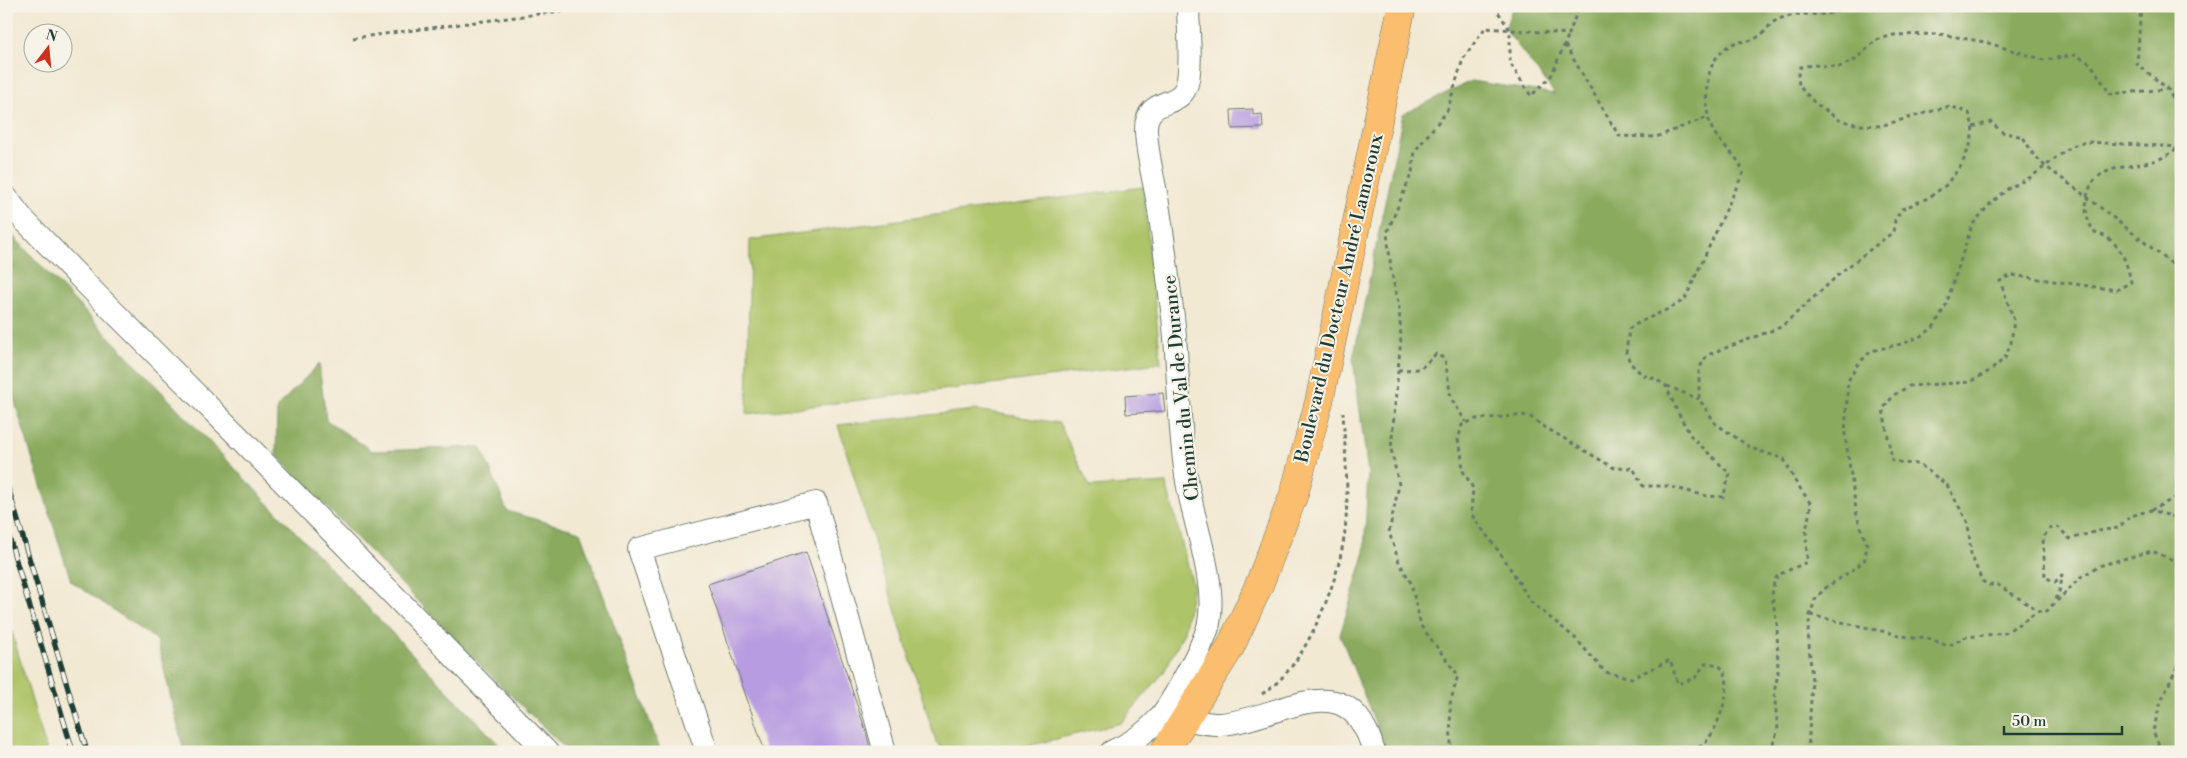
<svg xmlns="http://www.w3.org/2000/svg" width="2187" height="758" font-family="'Libre Bodoni',serif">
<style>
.green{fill:#aec469;stroke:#66804e}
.forest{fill:#8aaa5d;stroke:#547448}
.building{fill:#b79ce1}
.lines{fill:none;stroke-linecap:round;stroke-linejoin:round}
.minor-casing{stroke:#69796c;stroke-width:24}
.major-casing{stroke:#69796c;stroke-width:29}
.path{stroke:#69796c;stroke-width:3;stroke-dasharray:4 4;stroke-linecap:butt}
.minor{stroke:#fff;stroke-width:22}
.major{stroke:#fbbd6e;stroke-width:28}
.rail-casing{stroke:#1f3d34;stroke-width:5.5}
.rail{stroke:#f7f3e8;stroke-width:4;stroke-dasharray:11;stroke-linecap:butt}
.labels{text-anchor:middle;stroke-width:4;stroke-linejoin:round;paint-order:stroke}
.street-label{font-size:19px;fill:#1f3d34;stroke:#f7f3e8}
</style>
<rect width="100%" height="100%" fill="#f7f3e8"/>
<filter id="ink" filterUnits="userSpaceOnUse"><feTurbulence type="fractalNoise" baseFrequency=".02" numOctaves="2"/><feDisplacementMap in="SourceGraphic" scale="10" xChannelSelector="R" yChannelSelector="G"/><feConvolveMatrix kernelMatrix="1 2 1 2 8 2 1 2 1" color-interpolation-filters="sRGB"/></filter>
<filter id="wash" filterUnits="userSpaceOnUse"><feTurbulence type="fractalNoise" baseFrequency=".0096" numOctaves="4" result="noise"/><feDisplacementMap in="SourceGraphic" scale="20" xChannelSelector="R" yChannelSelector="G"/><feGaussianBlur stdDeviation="1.12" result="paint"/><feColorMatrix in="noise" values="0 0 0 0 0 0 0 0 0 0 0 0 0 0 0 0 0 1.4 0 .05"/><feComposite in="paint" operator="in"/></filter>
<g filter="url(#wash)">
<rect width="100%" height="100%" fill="#f2e9d3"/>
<g class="green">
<path d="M1143 187 1161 363 747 414 750 240Z"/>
<path d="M975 410 1059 423 1090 487 1166 483 1193 585 1184 632 1164 672 1121 723 1004 752H947L936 742 838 425Z"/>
<path d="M6 612 47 752H6Z"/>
</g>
<g class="forest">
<path d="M1513 6H2181V752H1387L1340 635 1364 555 1368 473 1353 359 1403 114 1471 81 1555 94 1505 29Z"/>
<path d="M6 229 506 752H184L157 640 71 581 6 374Z"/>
<path d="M319 364 326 420 372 451 481 447 507 511 580 532 661 752H569L495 680 276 455 277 407Z"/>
</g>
<g id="blocks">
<g class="building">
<path d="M1253 109V115L1262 114 1263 128 1232 129 1231 110Z"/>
<path d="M1163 393 1165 411 1126 414 1125 396Z"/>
<path d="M806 552 866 732 871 752H765L708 584Z"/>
</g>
</g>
</g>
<g filter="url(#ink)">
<use href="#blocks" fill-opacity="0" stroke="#69796c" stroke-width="1"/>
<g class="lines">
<g class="minor-casing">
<g id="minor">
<path d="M6 197 23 219 94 292 245 443 547 752"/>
<path d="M1186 719C1196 721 1209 725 1220 724 1281 720 1349 659 1374 752"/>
<path d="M707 752 639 549 816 503 885 752"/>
<path d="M1111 752C1129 744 1147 733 1160 717 1172 703 1206 641 1209 623 1217 578 1192 521 1186 475 1178 423 1179 369 1173 317 1168 279 1164 241 1158 204 1154 180 1147 155 1146 131 1145 96 1178 109 1186 87 1193 69 1188 27 1188 6"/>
</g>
</g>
<g class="major-casing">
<path id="major" d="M1164 752 1230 648 1259 585 1294 494 1319 402 1402 6"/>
</g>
<g class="path">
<path d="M1494 6 1510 30V63L1531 96 1551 76 1569 34"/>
<path d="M2141 6 2137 64 2168 89 2181 115"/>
<path d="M353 38 600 6"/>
<path d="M1565 45 1619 136 1656 137 1708 117"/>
<path d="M1973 127 1991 122 2002 132 2023 137 2033 154 2045 166 2087 197 2181 271"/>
<path d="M2181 142C2160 178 2095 151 2087 197 2085 211 2086 220 2095 233 2118 237 2127 261 2131 282L2117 290 2011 275 2000 281 2014 320 2011 343 2005 358 1991 370 1970 382 1909 386 1894 395 1883 409 1892 460 1903 463 1919 464 1947 485 1968 523 1971 554 1982 581 1989 585H1998L2039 611H2047C2057 602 2061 589 2062 575L2055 582 2045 577 2043 538 2049 529 2058 527 2070 539 2098 531 2118 528 2131 516 2151 510 2181 519"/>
<path d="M1398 370 1420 369 1436 354 1445 359 1451 398 1466 422"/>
<path d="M1667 386 1699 399"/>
<path d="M2151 510 2181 495"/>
<path d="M2057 601 2082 576 2102 565 2152 551 2173 560 2181 571"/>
<path d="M1810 615 1913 638 1925 637 1948 646 1966 637 2005 633 2039 611"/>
<path d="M1262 694C1286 679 1302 654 1314 629 1328 600 1339 570 1344 538 1350 497 1345 453 1343 412"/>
<path d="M1453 752 1451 748 1450 704 1458 675 1421 626 1411 583 1399 562 1389 532 1399 485 1391 449 1401 338 1399 307 1391 269 1387 233 1412 172 1415 151 1447 111 1463 59 1485 28 1569 34 1579 6"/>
<path d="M1692 752C1696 749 1701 746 1705 743 1719 729 1746 658 1705 664L1695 678 1678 684 1670 660 1632 678 1605 672 1575 638 1531 602 1505 560 1471 514 1473 488 1463 471 1461 451 1458 440 1462 425 1476 419 1528 415 1543 426 1614 468H1633L1643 486H1667L1707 496 1723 497 1730 474 1691 436 1677 411 1666 386 1656 379 1643 375 1631 364 1626 353 1629 329C1647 316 1666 313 1685 299L1743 173C1739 152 1713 144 1708 116 1704 90 1706 54 1735 43 1742 41 1749 42 1756 38 1773 28 1765 21 1790 16 1814 11 1824 20 1849 6"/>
<path d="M1770 752 1778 730 1774 692 1778 674 1777 624 1772 596 1774 581 1778 575 1807 562 1806 531 1811 504 1795 481 1784 459 1751 448 1716 424 1699 399V369L1707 355 1781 327 1845 269 1893 232 1895 220 1902 209 1928 198 1945 186 1961 166 1971 143 1973 127 1969 113 1950 106 1880 126 1860 125 1839 120 1814 102 1799 86 1798 75 1800 67 1813 65 1839 67 1855 60 1876 40 1894 35 1939 34 1985 42 2044 60 2076 55 2091 64 2110 94 2168 89"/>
<path d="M1808 752 1812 681 1808 632 1810 615 1815 600 1824 589 1857 567 1865 559 1867 545 1857 516 1845 435 1848 381 1858 364 1871 351 1905 343 1921 336 1933 328 1946 305 1972 225 1990 204 2009 188 2031 177 2072 146 2086 142 2181 147"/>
<path d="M2162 752 2153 731 2161 701 2177 667 2181 664"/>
</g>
<use href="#minor" class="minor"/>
<use href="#major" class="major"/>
<g class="rail-casing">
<g id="rail">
<path d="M6 481 87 752"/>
<path d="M6 527 73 752"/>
</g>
</g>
<use href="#rail" class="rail"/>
</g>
</g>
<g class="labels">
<g class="street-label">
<text transform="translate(1338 298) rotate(-77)" y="7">Boulevard du Docteur André Lamoroux</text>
<text transform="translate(1180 388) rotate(-96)" y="7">Chemin du Val de Durance</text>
</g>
</g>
<rect width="2187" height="758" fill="none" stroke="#f7f3e8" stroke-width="25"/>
<g transform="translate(48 48) rotate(16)"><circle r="24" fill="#f7f3e8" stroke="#a1aaa0"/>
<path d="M0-4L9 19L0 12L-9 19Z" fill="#c8321e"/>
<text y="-8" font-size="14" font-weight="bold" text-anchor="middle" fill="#1f3d34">N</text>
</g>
<path d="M2004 726v8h118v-8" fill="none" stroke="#1f3d34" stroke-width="2.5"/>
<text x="2012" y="726" font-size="15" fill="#1f3d34" stroke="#f7f3e8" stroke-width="4" paint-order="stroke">50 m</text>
</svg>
